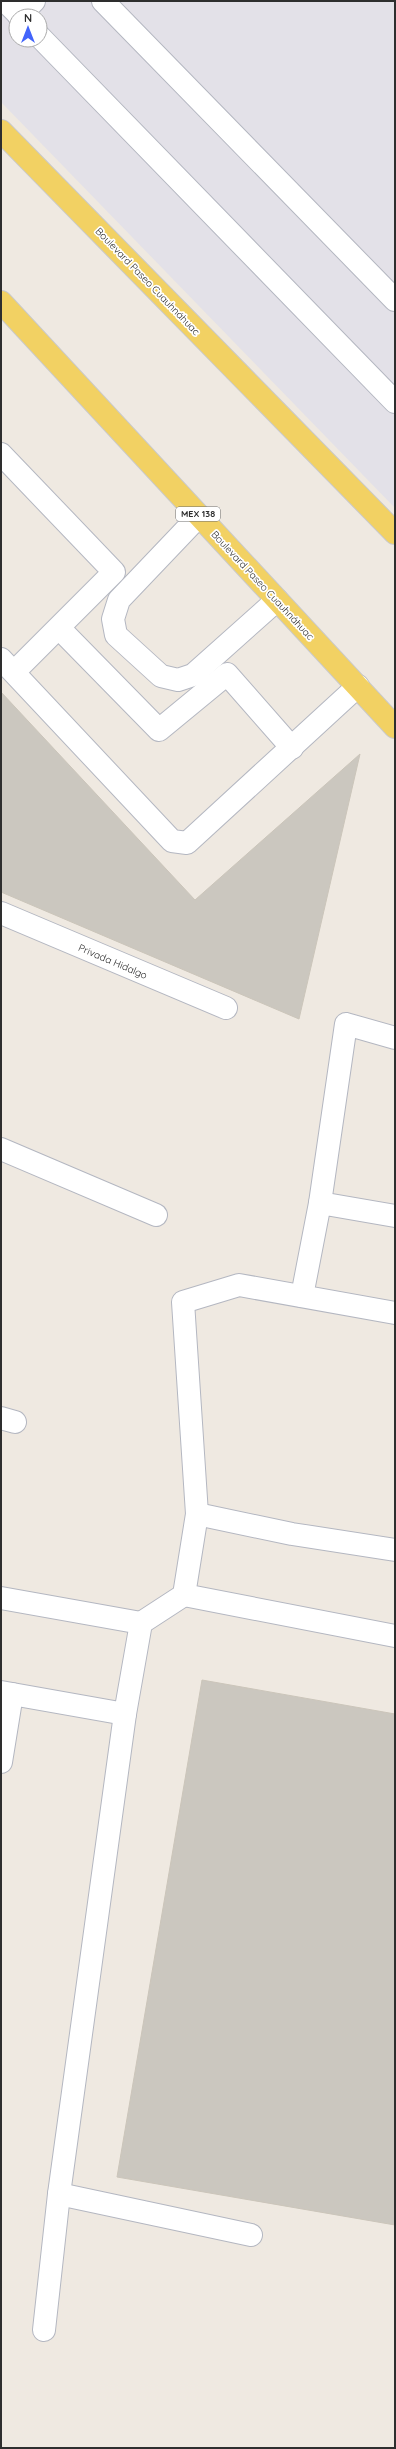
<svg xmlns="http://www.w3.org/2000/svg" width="396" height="2449" font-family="Quicksand,sans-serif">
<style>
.industrial{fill:#e3e1e8;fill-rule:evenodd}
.building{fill:#cbc7bf;stroke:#cbc5ba}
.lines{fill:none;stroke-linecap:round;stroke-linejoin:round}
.minor-casing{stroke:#b4b7c1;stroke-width:24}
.major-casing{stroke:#c9c9c9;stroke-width:24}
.minor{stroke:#fff;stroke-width:22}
.major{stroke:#f2d163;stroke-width:22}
.labels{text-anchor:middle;stroke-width:3.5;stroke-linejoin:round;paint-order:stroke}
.shield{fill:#fff;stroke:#6d6d6d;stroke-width:1}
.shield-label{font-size:9px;font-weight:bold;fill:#2e2e2e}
.street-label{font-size:10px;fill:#2e2e2e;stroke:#fff}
</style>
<rect width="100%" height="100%" fill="#efe9e1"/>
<path class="industrial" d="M1 1H395V508L1 102ZM16 16H40V40H16Z"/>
<g class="building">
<path d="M1 692 195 900 360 754 299 1019 1 892Z"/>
<path d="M202 1680 395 1714V2225L117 2177Z"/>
</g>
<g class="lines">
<g class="minor-casing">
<g id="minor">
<path d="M5 1 20 16"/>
<path d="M103 1 395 300"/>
<path d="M19 16 34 1"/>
<path d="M40 37 395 402"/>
<path d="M1 454 114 572 14 672"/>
<path d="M199 516 119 600 113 619 116 635 161 676 178 680 193 675 277 600"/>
<path d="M59 628 159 730 227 674 292 748"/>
<path d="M1 659 172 841 187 843 358 686"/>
<path d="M1 913 226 1008"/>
<path d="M1 1149 156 1215"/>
<path d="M320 1203 346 1024 395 1038"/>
<path d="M302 1296 320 1203 395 1216"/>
<path d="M1 1418 15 1422"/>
<path d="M197 1514 292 1534 395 1550"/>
<path d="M184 1595 395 1636"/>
<path d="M1 1598 141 1623"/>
<path d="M1 1692 125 1714"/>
<path d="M1 1762 12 1694"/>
<path d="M59 2194 251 2235"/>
<path d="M44 2330 59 2194 125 1714 141 1623 184 1595 197 1514 183 1302 239 1285 395 1313"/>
</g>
</g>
<g class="major-casing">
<g id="major">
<path d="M1 131 395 533"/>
<path d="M1 302 395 727"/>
</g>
</g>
<use href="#minor" class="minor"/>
<use href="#major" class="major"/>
</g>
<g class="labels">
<rect class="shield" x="176" y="507" width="44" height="14" rx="3"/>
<g class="shield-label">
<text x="198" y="517">MEX 138</text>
</g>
<g class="street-label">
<text transform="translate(148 281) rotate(46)" y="4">Boulevard Paseo Cuauhnáhuac</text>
<text transform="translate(263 585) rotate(47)" y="4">Boulevard Paseo Cuauhnáhuac</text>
<text transform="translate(113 961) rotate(23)" y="4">Privada Hidalgo</text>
</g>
</g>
<rect width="396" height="2449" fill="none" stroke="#2e2e2e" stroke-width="4"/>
<g transform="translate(28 28)"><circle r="19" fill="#ffffff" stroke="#ababab"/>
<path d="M0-3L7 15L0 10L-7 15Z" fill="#4264fb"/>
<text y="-6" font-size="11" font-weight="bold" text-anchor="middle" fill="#2e2e2e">N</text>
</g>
</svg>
